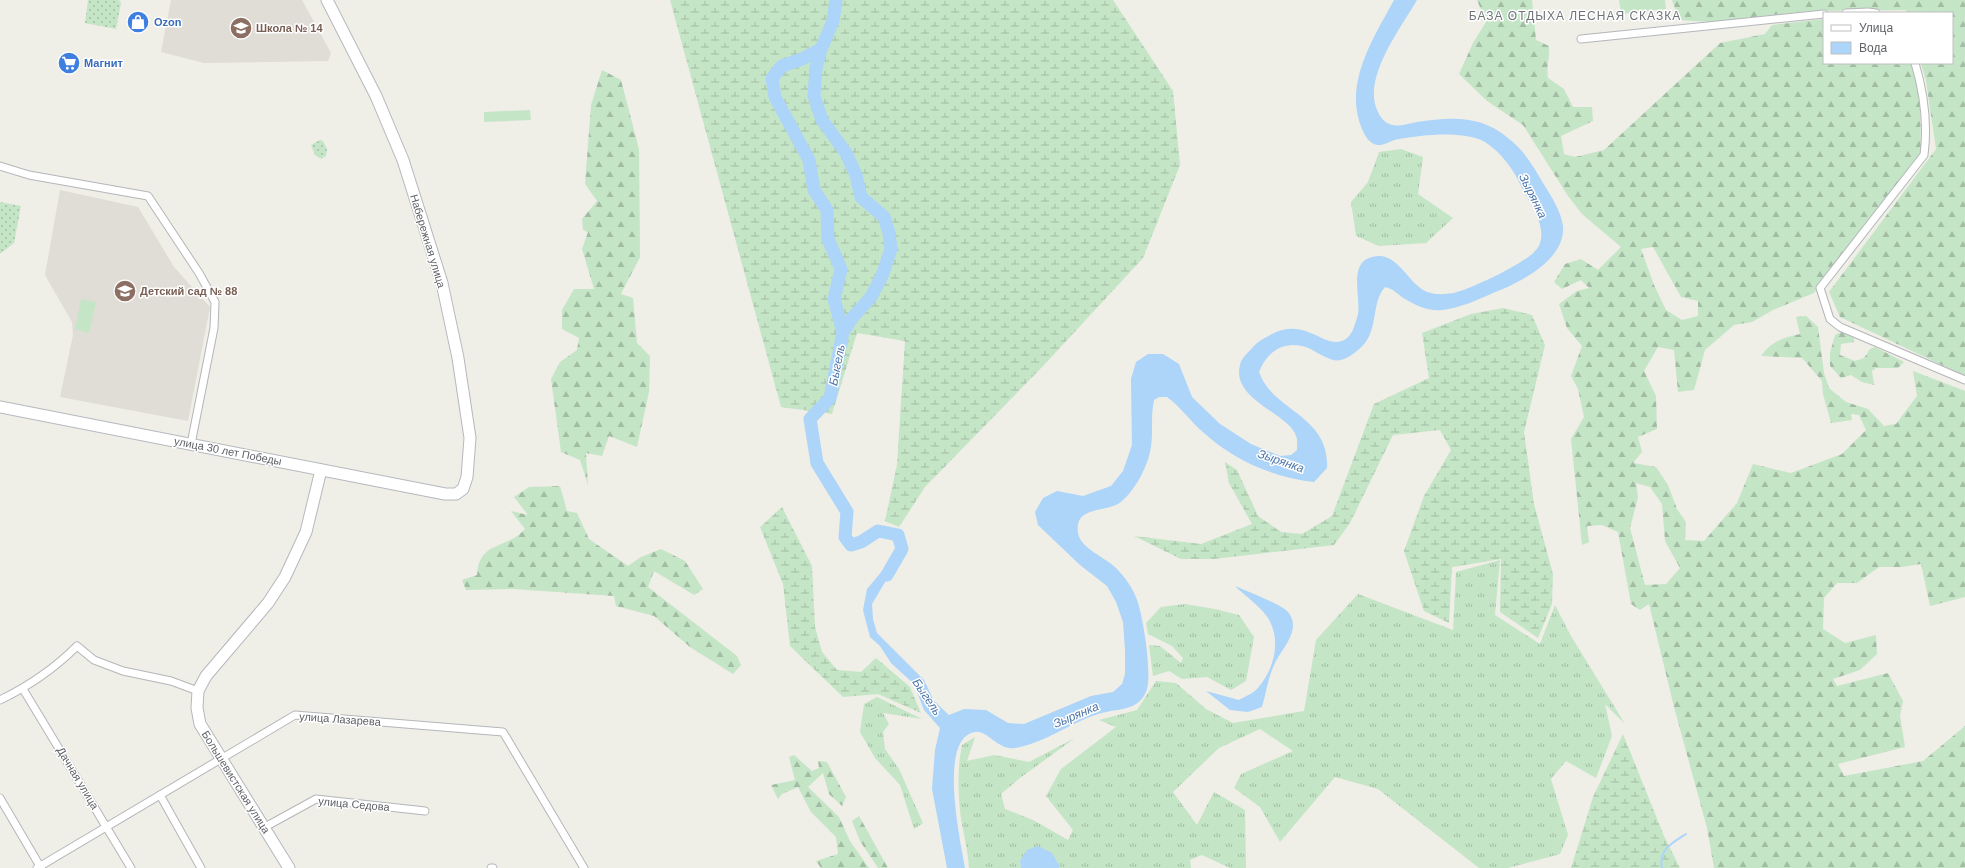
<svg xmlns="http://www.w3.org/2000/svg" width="1965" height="868" font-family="Helvetica,sans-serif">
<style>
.education{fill:#dfddd5}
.grass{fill:url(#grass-tufts)}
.forest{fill:url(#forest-firs);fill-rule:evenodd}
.wetland{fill:url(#wetland-marsh)}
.park{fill:url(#park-dots)}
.pitch{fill:#c5e5c7}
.water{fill:#add4f9}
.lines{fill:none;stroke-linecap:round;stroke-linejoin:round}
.stream{stroke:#add4f9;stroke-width:2}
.river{stroke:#add4f9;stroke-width:13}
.street-casing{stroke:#b4b6ba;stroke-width:9}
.secondary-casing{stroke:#b5b8bd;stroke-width:13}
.street{stroke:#fff;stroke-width:7}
.secondary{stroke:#fff;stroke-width:11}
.labels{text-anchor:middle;stroke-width:3;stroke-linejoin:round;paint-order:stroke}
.shop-label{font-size:11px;font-weight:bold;fill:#366cbe;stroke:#fff;text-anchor:start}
.education-label{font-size:11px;font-weight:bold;fill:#785e54;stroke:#fff;text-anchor:start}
.street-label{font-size:11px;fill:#5e6166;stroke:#fff}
.neighbourhood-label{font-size:12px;letter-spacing:1px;fill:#6f7378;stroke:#fff}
.water-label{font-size:12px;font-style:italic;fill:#4b75aa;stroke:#fff}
</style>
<defs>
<pattern id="grass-tufts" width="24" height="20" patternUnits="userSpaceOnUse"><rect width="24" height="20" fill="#c5e5c7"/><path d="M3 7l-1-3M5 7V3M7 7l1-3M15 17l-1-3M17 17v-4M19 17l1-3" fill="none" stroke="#a3bda5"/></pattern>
<pattern id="forest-firs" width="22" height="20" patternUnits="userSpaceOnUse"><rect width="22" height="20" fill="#c5e5c7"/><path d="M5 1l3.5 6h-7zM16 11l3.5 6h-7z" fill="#a3bda5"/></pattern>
<pattern id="wetland-marsh" width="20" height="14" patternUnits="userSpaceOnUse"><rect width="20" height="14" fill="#c5e5c7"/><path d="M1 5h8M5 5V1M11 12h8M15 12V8" fill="none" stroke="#a3bda5"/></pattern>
<pattern id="park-dots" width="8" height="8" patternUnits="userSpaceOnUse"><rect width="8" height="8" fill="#c5e5c7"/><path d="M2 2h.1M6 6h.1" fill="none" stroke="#a3bda5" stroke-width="1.8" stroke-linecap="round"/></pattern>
</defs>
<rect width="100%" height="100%" fill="#efeee7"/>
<g class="education">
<path d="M171 0H302L331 53 328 61 204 63 161 52Z"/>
<path d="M60 190 138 207 174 267 210 307 188 421 60 397 73 335 72 322 45 275Z"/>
</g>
<g class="grass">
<path d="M1401 149 1423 157 1418 194 1453 218 1426 243 1379 246 1356 236 1351 202 1368 182 1379 152Z"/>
<path d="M1500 560 1495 615 1540 644 1555 605 1571 636 1625 724 1605 704 1612 736 1596 778 1566 761 1551 779 1568 835 1560 854 1508 868H1479L1378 789 1335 777 1280 842 1260 807 1234 788 1241 774 1293 751 1260 729 1219 748 1173 792 1197 825 1214 792 1245 810 1246 868H1230L1202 855 1190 860 1191 868H1059V865L1020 861 1021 868H969C968 851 964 836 961 819 958 795 957 769 962 745L975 737 967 761 994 755 1029 762 1075 738 1020 778 1001 794 1005 809 1033 820 1068 840 1073 830 1046 796 1061 769 1116 727 1099 720 1137 710 1156 681 1176 683 1206 709 1233 723 1304 711 1316 640 1358 594 1453 630 1456 572Z"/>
<path d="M1185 604 1215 609 1239 615 1254 637 1246 681 1231 690 1207 677 1182 679 1169 671 1153 676 1149 645 1160 646 1181 663 1183 658 1172 646 1148 634 1146 623 1161 607Z"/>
<path d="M877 697 922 719 883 713 889 724 883 732 885 749 899 769 923 823 914 829 900 785 875 758 860 732 864 704Z"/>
</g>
<g class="forest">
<path d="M1477 0H1532L1536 40 1549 46C1550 57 1546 67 1548 78L1564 89 1573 107H1592L1593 121 1561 136 1564 154 1575 157 1604 150 1720 43 1765 34 1772 25 1824 19V63H1912L1920 98 1921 155 1814 293 1773 310 1752 322 1734 325 1705 350 1694 390 1678 392 1674 350 1658 347 1644 371 1656 396 1657 429 1638 437 1642 452 1633 463 1656 467 1668 485 1677 509 1686 522 1685 540 1704 541 1737 503 1753 464 1791 473 1842 454 1866 430 1859 415 1851 414 1852 420 1831 423 1823 394 1822 381 1802 358 1761 356C1771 342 1782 338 1800 334L1796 317 1806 316 1818 327 1824 373 1829 388 1846 402 1868 409 1884 426 1896 424 1917 396 1913 371 1965 391V597L1930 606 1921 564 1902 567H1879L1857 583H1837L1824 598 1823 629 1845 643 1876 635 1877 654 1860 670 1833 679 1837 686 1888 673 1903 701 1900 716 1905 747 1838 764 1844 776 1923 761 1965 726V868H1714L1707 828 1674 707 1649 604 1640 610 1631 604 1618 532 1602 525 1587 526 1589 542 1582 545 1571 439 1584 417 1578 389 1571 376 1582 346 1567 328 1559 304 1577 291 1589 288 1581 280 1562 289 1554 282 1565 264 1581 259 1598 270 1621 247 1582 214 1568 196 1523 125 1487 101 1459 74 1473 43 1486 22ZM1653 247 1681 297 1698 301V316L1682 320 1666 310 1654 285 1641 249ZM1636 483 1650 487 1662 504 1665 541 1680 568 1666 584 1645 585 1630 528 1638 497Z"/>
<path d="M1672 0H1965V376L1840 317 1829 292 1936 149 1926 81 1921 63H1952V13H1907L1906 10 1809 11 1711 22 1679 20Z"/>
<path d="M602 70 621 80 639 149 640 257 621 294 633 298 637 343 650 356 649 392 637 447 609 436 602 456 586 453 588 485 580 460 561 452 551 379 560 362 577 350 579 338 562 329V310L574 289H594L582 249 588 232 583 230 582 219 597 201 585 184 591 105Z"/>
<path d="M1843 331 1854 336V342L1841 344 1840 355 1855 361 1864 358 1870 349 1875 347 1904 362 1898 368H1876L1872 371 1874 385 1862 382 1851 375 1841 378 1830 366V353L1835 335Z"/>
<path d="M560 486 567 511 577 513 589 539 628 566 641 557 661 549 685 561 703 589 694 595 654 571 648 587 737 656 741 665 733 674 690 647 654 616 616 606 614 596 513 589 466 590 462 580 477 575C479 540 507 550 525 529L511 511 528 515 514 497 529 487Z"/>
<path d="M794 755 812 771 819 768 818 761 827 762 846 797 842 806 829 794 823 773 808 787 839 817 850 841 869 868H821L816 861 838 854 836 837 811 812 798 787 782 794 778 799 771 785 795 780 789 757Z"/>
<path d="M859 816 888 868H878L860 841 852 821Z"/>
</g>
<g class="wetland">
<path d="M670 0H1113L1173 91 1180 165 1143 258 1045 364 925 487 899 527 885 521 897 465 905 341 857 333 832 414 781 407Z"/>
<path d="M1503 308 1532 315 1545 345 1524 432 1534 504 1553 574 1552 604 1538 638 1500 612 1501 559 1452 567 1449 623 1424 611 1404 551 1424 496 1451 450 1440 430 1393 435 1350 523 1334 545 1214 559H1181L1134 536 1201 544 1252 524 1229 483 1225 462 1237 470 1258 516 1281 532 1302 534 1332 516 1374 404 1429 378 1422 333 1471 314Z"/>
<path d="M782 507 812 566 815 627 822 652 837 670 861 672 876 658 910 687 921 713 878 694 843 697 790 646 783 584 760 527Z"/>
<path d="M1623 734 1664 836 1680 868H1571L1593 797Z"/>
</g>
<g class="park">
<path d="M88 0H119L121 3 116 29 85 23Z"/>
<path d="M320 140 323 141 327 149 326 156 321 159 315 155 311 145Z"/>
<path d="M0 202 21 206 14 243 0 254Z"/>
</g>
<g class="pitch">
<path d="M1619 0H1665L1666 9 1621 14Z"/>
<path d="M530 110 531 120 484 122V112Z"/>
<path d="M81 299 96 302 89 333 75 329Z"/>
</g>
<g class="water">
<path d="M1394 0H1417C1401 28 1361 79 1378 112 1381 119 1386 124 1393 125 1400 127 1410 123 1417 122 1451 117 1481 115 1508 138 1524 150 1533 166 1543 183 1551 196 1561 211 1563 226 1566 260 1519 283 1493 293 1477 300 1460 308 1442 310 1430 312 1415 305 1405 299 1397 294 1394 289 1385 287 1370 303 1380 334 1358 350 1351 356 1342 362 1333 360 1322 357 1312 348 1302 346 1281 341 1266 354 1259 372 1272 411 1330 415 1327 468L1314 482C1273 477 1235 461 1204 433 1191 422 1181 407 1167 397H1159L1154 400C1150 417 1154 435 1150 452 1147 466 1138 484 1128 495 1125 498 1121 502 1118 504 1103 512 1074 507 1078 533 1081 549 1105 557 1116 568 1124 576 1133 588 1137 600 1143 616 1153 677 1146 692 1137 712 1117 708 1098 714 1070 723 1045 743 1015 748 998 751 988 730 975 732 937 738 961 843 965 868H947L932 789 935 750 940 728 924 710 914 684 891 663 880 646 870 637 863 610 867 589 894 557 897 562 872 604 873 619 877 633 924 680 934 701 949 715 964 709 986 710 1008 723 1024 724 1091 696 1113 692 1122 684 1125 674V650L1123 622 1116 602 1107 586 1080 565 1038 525 1035 512 1043 498 1057 491 1083 496 1111 486 1123 471 1132 445 1131 379 1136 362 1148 354H1163L1179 364 1192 397 1220 424 1251 444 1280 456 1291 455 1297 450C1297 446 1298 440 1296 436 1289 413 1231 400 1240 365 1241 358 1249 352 1253 347 1258 341 1265 338 1272 334 1305 317 1323 348 1342 341 1348 339 1352 333 1354 327 1355 323 1357 319 1358 314 1361 297 1348 263 1372 257 1399 249 1408 288 1431 293 1438 295 1446 294 1454 293 1471 289 1524 264 1535 251 1539 247 1540 244 1541 239 1544 222 1529 202 1522 188 1514 170 1502 153 1485 142 1465 130 1421 135 1399 139 1391 140 1384 146 1377 145 1369 143 1365 136 1362 129 1343 84 1373 39 1394 0Z"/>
<path d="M1235 586C1246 591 1281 604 1288 612 1303 630 1280 650 1274 665 1268 678 1266 693 1262 707L1248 712 1230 710 1206 691 1239 700C1244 697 1252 694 1257 689 1274 670 1282 641 1268 618 1260 606 1245 596 1235 586Z"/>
<path d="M1038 846 1052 853 1059 865V868H1021L1020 861 1027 850Z"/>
</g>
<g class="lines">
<path class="stream" d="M1662 868C1658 850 1672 843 1686 834"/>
<g class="river">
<path d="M836 0 833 21 821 49 802 59 782 66 772 78 775 97 809 160 814 190 827 210 828 239 841 269 834 299 843 332 830 398 810 419 817 463 847 512 845 537 851 545 861 542 878 531 898 535 902 549 887 575"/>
<path d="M821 49 816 68 814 96 822 120 846 153 856 175 861 197 884 217 889 233 891 249 882 276 871 297 853 317 843 332"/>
</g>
<g class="street-casing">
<g id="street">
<path d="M1846 13 1868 12 1876 13"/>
<path d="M1581 39 1824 14"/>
<path d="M1915 63C1924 93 1928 124 1924 155L1820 288 1830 319 1840 327 1965 380"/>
<path d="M0 166 29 175 148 196 199 273 215 302 214 328 191 444"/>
<path d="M23 689 131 868"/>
<path d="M0 700C29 686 54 669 77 646L94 660 123 671 171 681 198 691"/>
<path d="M160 795 201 868"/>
<path d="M0 798 41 868"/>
<path d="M265 827 316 799 425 811"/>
<path d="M37 868 295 715 503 732 584 868"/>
<path d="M491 868H493"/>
</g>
</g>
<g class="secondary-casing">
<g id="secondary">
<path d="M0 407 445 494H456L463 489 467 477 470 438 458 358 442 283 403 160 376 96 327 0"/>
<path d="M289 868 200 724 197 708 198 691 206 676 268 603 285 577 306 532 321 470"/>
</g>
</g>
<use href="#street" class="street"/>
<use href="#secondary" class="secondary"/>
</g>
<defs>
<g id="shop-disc" transform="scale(1.15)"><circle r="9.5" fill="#3f7fe0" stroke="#fff"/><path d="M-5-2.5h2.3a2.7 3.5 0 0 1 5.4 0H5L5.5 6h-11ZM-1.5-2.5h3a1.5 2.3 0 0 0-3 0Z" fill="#fff"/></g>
<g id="school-disc" transform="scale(1.15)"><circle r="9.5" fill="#8d6e63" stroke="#fff"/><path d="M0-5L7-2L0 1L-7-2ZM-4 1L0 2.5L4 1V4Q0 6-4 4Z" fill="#fff"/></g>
<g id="supermarket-disc" transform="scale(1.15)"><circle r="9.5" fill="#3f7fe0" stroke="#fff"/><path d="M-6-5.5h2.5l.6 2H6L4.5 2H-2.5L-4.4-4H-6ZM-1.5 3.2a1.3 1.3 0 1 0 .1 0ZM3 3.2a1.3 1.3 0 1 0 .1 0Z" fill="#fff"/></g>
</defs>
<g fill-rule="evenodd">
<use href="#shop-disc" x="138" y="22"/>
<use href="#school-disc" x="241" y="28"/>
<use href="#supermarket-disc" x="69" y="63"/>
<use href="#school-disc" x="125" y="291"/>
</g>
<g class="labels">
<g class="shop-label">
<text x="154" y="26">Ozon</text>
<text x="84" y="67">Магнит</text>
</g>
<g class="education-label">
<text x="256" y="32">Школа № 14</text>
<text x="140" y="295">Детский сад № 88</text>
</g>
<g class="street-label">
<text transform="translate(428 241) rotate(73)" y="4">Набережная улица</text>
<text transform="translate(228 451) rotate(11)" y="4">улица 30 лет Победы</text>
<text transform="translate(340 719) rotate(4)" y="4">улица Лазарева</text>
<text transform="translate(78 778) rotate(59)" y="4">Дачная улица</text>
<text transform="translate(236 782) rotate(58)" y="4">Большевистская улица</text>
<text transform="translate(354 804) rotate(5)" y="4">улица Седова</text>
</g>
<g class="neighbourhood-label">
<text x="1575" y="20">БАЗА ОТДЫХА ЛЕСНАЯ СКАЗКА</text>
</g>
<g class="water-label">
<text transform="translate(1533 196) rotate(64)" y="4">Зырянка</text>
<text transform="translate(837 365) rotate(-79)" y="4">Быгель</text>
<text transform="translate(1281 461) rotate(19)" y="4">Зырянка</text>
<text transform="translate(927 697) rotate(56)" y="4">Быгель</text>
<text transform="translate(1076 715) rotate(-23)" y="4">Зырянка</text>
</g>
</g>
<rect x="1823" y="12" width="130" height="52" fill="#ffffff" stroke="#bfc0c2"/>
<rect x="1831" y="25" width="20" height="6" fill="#ffffff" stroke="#bfc0c2"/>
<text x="1859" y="32" font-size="12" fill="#5e6166">Улица</text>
<rect x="1831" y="42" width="20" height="12" fill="#add4f9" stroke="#bfc0c2"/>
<text x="1859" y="52" font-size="12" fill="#5e6166">Вода</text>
</svg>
